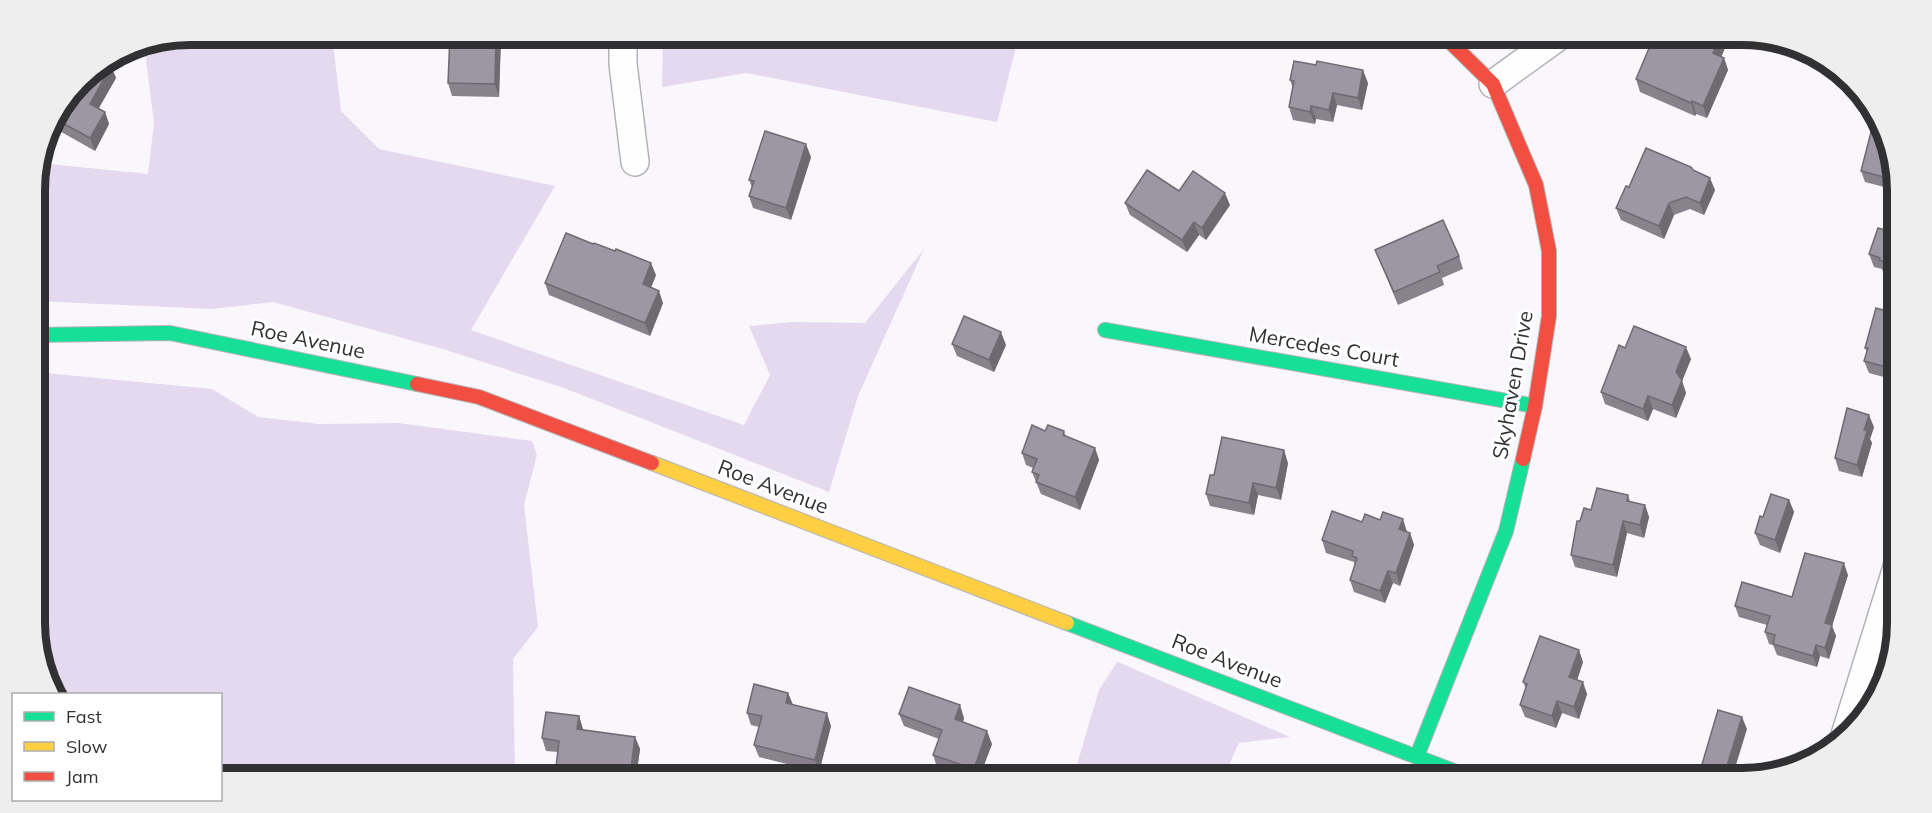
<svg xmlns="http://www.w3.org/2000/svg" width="1932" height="813" font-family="Mulish,sans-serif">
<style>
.green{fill:#e5d9f0}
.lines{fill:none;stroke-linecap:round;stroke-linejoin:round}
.street-casing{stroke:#b4b2b6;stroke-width:30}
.fast-casing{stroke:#b4b2b6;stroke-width:16}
.slow-casing{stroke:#b4b2b6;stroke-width:16}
.jam-casing{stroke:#b4b2b6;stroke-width:16}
.street{stroke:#fefeff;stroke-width:27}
.fast{stroke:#16e098;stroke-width:14}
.slow{stroke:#ffcf43;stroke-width:14}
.jam{stroke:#f24e42;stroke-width:14}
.wall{fill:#87828c}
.shaded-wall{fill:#6e6a72}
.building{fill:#9d97a3;stroke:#6e6a72;stroke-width:1.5}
.labels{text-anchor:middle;stroke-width:6;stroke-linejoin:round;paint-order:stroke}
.street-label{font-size:21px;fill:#313033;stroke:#fff}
.rim{fill:none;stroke:#313033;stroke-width:8}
</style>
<rect width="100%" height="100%" fill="#f9f7fc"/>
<g class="green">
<path d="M190 34 332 35 341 111 379 149 555 186 471 330 744 425 770 375 749 326 793 322 865 323 924 249 858 396 829 492 564 388 446 350 273 302 212 309 35 301V179L39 163 148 174 154 123 144 44Z"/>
<path d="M663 35V34L1019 35 997 122 746 73 662 87Z"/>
<path d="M35 372 212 389 258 417 320 424 398 423 532 441 537 455 524 505 538 627 513 659 515 778H221L220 694H57L36 644Z"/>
<path d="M1117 662H1118L1290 737 1239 743 1223 778H1073L1099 690Z"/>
</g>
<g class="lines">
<g class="street-casing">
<g id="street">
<path d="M623 34V64L635 162"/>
<path d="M1493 84 1562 34"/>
<path d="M1845 735 1897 567"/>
</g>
</g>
<g class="fast-casing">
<g id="fast">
<path d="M1105 330 1535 406"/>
<path d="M35 335 170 333 417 384"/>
<path d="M1067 623 1472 778"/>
<path d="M1417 756 1506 531 1523 459"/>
</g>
</g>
<g class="slow-casing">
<path id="slow" d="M652 463 1067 623"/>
</g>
<g class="jam-casing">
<g id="jam">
<path d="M1442 34 1493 84 1536 185 1549 251V316L1535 406 1523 459"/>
<path d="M417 384 479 397 652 463"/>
</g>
</g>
<use href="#street" class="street"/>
<use href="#fast" class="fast"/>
<use href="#slow" class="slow"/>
<use href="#jam" class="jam"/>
</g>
<g class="wall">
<path d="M450 34H507V37H501L499 97 452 96 448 83Z"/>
<path d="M1655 34H1724L1727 43 1721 57 1724 58 1728 70 1707 118 1696 114 1695 116 1640 92 1636 79Z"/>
<path d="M111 66 116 78 99 108 105 112 109 124 95 151 49 125 50 121 87 73Z"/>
<path d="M1290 80 1368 83 1362 110 1337 105 1333 122 1316 119 1315 124 1293 120 1289 107 1293 88Z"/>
<path d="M811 157 791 220 753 208 749 196 752 187 749 180Z"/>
<path d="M1896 169V182L1890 180 1888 188 1865 182 1861 171Z"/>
<path d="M1693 170 1715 190 1704 215 1690 209 1674 215 1664 239 1621 220 1616 208 1629 187Z"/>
<path d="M1179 191 1230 205 1206 240 1199 235 1187 252 1130 215 1125 203Z"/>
<path d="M1896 233V277L1883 272 1882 269 1874 267 1869 254Z"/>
<path d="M1375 250 1459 256 1463 269 1442 278 1444 285 1398 305Z"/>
<path d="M656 275 651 288 663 303 650 336 549 295 545 283Z"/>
<path d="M1876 308 1891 379 1869 373 1864 361 1867 352 1865 348Z"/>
<path d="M952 344 1006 345 994 372 957 356Z"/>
<path d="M1625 348 1691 359 1682 381 1686 393 1676 418 1653 409 1648 421 1605 404 1601 392Z"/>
<path d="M1874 427 1870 439 1872 443 1862 477 1839 471 1835 458Z"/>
<path d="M1045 431H1064L1066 437 1095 448 1099 460 1080 510 1041 494 1032 472 1033 468 1026 465 1022 453Z"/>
<path d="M1288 463 1281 500 1258 495 1254 515 1210 506 1206 494 1214 475Z"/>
<path d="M1628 495 1630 501 1645 505 1649 517 1644 538 1627 533 1617 577 1575 567 1571 555 1591 510Z"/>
<path d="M1789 500 1794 512 1780 553 1760 545 1755 533 1763 517Z"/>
<path d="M1362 522 1410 533 1414 545 1400 586 1393 583 1385 603 1354 592 1350 580 1355 565 1354 562 1326 553 1322 540Z"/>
<path d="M1848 575 1832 626 1836 636 1829 659 1820 656 1817 667 1777 655 1773 645 1769 644 1765 632 1767 625 1739 617 1735 606 1792 597Z"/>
<path d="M1583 662 1577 680 1587 694 1579 719 1562 713 1556 728 1525 717 1520 705 1526 689 1523 682Z"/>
<path d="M788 693 793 705 831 726 819 772 759 757 754 745 759 727 751 725 747 713Z"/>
<path d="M899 714 964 718 963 722 992 744 979 778H969L937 767 933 755 939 739 904 726Z"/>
<path d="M579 716 583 730 635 737 640 749 636 778H560L556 767 558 752 546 751 542 738Z"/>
</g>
<g class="shaded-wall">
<path d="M496 34H500L501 37 499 97 495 84Z"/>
<path d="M1721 34H1724L1727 43 1718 65 1713 53Z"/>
<path d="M1724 58 1728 70 1707 118 1703 106Z"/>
<path d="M111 66 116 78 94 116 90 104Z"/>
<path d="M1363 70 1368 83 1362 110 1358 98Z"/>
<path d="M1333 93 1337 105 1333 122 1329 110Z"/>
<path d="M1692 101 1696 114 1695 116 1691 103Z"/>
<path d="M1311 106 1316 119 1315 124 1310 112Z"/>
<path d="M105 112 109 124 95 151 90 138Z"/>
<path d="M806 144 811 157 791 220 786 208Z"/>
<path d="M1886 169 1890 180 1888 188 1884 177Z"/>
<path d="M1710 178 1715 190 1704 215 1700 203Z"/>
<path d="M1225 193 1230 205 1206 240 1202 228Z"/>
<path d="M1669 203 1674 215 1664 239 1659 226Z"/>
<path d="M1194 222 1199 235 1187 252 1182 240Z"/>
<path d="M651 263 656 275 647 297 643 284Z"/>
<path d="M659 291 663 303 650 336 645 323Z"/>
<path d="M1897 322V353L1891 379 1886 367Z"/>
<path d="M1001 332 1006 345 994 372 989 360Z"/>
<path d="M1686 347 1691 359 1682 381 1686 393 1676 418 1672 405 1676 372Z"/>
<path d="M1648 396 1653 409 1648 421 1643 409Z"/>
<path d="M1869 415 1874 427 1870 439 1872 443 1862 477 1857 465 1864 430Z"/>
<path d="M1095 448 1099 460 1080 510 1075 497Z"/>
<path d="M1284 450 1288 463 1281 500 1276 488Z"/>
<path d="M1253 483 1258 495 1254 515 1249 503Z"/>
<path d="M1789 500 1794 512 1780 553 1775 540Z"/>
<path d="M1645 505 1649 517 1644 538 1640 525Z"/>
<path d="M1403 519 1407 532 1399 529Z"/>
<path d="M1623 521 1627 533 1617 577 1613 565Z"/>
<path d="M1410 533 1414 545 1400 586 1396 573Z"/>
<path d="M1844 563 1848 575 1832 626 1836 636 1829 659 1825 648V623Z"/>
<path d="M1388 571 1393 583 1385 603 1380 591Z"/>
<path d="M1816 645 1820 656 1817 667 1813 656Z"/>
<path d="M1579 650 1583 662 1574 689 1569 677Z"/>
<path d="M1583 682 1587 694 1579 719 1574 707Z"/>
<path d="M788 693 793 705 786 703Z"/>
<path d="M1557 701 1562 713 1556 728 1552 716Z"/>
<path d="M960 705 964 718 959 732 955 719Z"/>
<path d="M827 713 831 726 819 772 815 760Z"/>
<path d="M579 716 583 729 581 741 577 729Z"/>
<path d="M1742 717 1747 729 1732 778 1727 766Z"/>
<path d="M987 731 992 744 979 778H977L974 769Z"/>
<path d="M635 737 640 749 636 778H631Z"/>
</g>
<g class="building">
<path d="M450 34H496L495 84 448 83Z"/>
<path d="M1655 34H1721L1713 53 1724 58 1703 106 1692 101 1691 103 1636 79Z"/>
<path d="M1294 61 1316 65 1317 61 1363 70 1358 98 1333 93 1329 110 1311 106 1310 112 1289 107 1294 81 1290 80Z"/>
<path d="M105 62 111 66 90 104 105 112 90 138 53 118 87 73Z"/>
<path d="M765 131 806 144 786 208 749 196 754 181 749 180Z"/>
<path d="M1871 132 1882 135 1896 169V172L1886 169 1884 177 1861 171Z"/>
<path d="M1646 148 1691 167 1693 170 1710 178 1700 203 1686 197 1669 203 1659 226 1616 208 1626 186 1629 187Z"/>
<path d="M1147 170 1179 191 1193 171 1225 193 1202 228 1194 222 1182 240 1125 203Z"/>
<path d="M1443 220 1459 256 1437 266 1440 272 1394 292 1375 250Z"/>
<path d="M1878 228 1896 233V266L1879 260 1880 258 1869 254Z"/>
<path d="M566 233 593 244 594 243 615 251 616 249 651 263 643 284 659 291 645 323 545 283Z"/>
<path d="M1876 308 1897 314V322L1886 367 1864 361 1868 348H1865Z"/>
<path d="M964 316 1001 332 989 360 952 344Z"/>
<path d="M1634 326 1686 347 1676 372 1682 380 1672 405 1648 396 1643 409 1601 392 1619 345 1625 348Z"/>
<path d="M1847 408 1869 415 1864 430 1867 431 1857 465 1835 458Z"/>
<path d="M1032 425 1045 431 1048 425 1064 431 1063 435 1095 448 1075 497 1036 482 1039 475 1032 472 1037 459 1022 453Z"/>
<path d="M1222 437 1284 450 1276 488 1253 483 1249 503 1206 494 1210 475H1214Z"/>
<path d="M1597 488 1628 495 1627 501 1645 505 1640 525 1623 521 1613 565 1571 555 1577 521H1580L1584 508 1591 510Z"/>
<path d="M1771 494 1789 500 1775 540 1755 533 1760 516 1763 517Z"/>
<path d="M1332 511 1362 522 1365 514 1380 520 1383 512 1403 519 1399 529 1410 533 1396 573 1388 571 1380 591 1350 580 1357 558 1352 556 1353 551 1322 540Z"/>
<path d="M1805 553 1844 563 1825 623 1832 625 1825 648 1816 645 1813 656 1773 644 1775 635 1765 632 1770 616 1735 606 1742 582 1792 597Z"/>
<path d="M1540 636 1579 650 1569 677 1583 682 1574 707 1557 701 1552 716 1520 705 1527 684 1523 682Z"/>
<path d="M754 684 788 693 786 703 827 713 815 760 754 745 762 716 747 713Z"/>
<path d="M909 687 960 705 955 719 987 731 974 769 933 755 942 730 899 714Z"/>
<path d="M1718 710 1742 717 1727 766 1750 773 1749 778H1698Z"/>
<path d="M546 712 579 716 577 729 635 737 630 777 556 767 559 741 542 738Z"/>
<path d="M1242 775 1247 778H1240Z"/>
</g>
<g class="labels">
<g class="street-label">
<text transform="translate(308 340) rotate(12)" y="7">Roe Avenue</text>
<text transform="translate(1324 347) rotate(10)" y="7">Mercedes Court</text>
<text transform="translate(1513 385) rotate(-80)" y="7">Skyhaven Drive</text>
<text transform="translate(773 487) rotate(21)" y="7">Roe Avenue</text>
<text transform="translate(1227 661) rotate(21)" y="7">Roe Avenue</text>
</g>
</g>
<path d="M0 0H1932V813H0ZM190 45H1742A145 145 0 0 1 1887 190V623A145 145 0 0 1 1742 768H190A145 145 0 0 1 45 623V190A145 145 0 0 1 190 45Z" fill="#efeeef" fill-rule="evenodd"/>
<path class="rim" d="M190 45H1742A145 145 0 0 1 1887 190V623A145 145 0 0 1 1742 768H190A145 145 0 0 1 45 623V190A145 145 0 0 1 190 45Z"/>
<rect x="12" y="693" width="210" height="108" fill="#ffffff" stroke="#adacad" stroke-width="1.5"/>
<rect x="24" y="712" width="30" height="9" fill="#16e098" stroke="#adacad" stroke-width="1.5"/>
<text x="66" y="723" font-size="18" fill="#313033">Fast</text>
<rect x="24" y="742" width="30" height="9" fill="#ffcf43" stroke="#adacad" stroke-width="1.5"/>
<text x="66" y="753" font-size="18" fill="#313033">Slow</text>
<rect x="24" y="772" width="30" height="9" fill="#f24e42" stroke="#adacad" stroke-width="1.5"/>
<text x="66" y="783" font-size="18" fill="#313033">Jam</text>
</svg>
